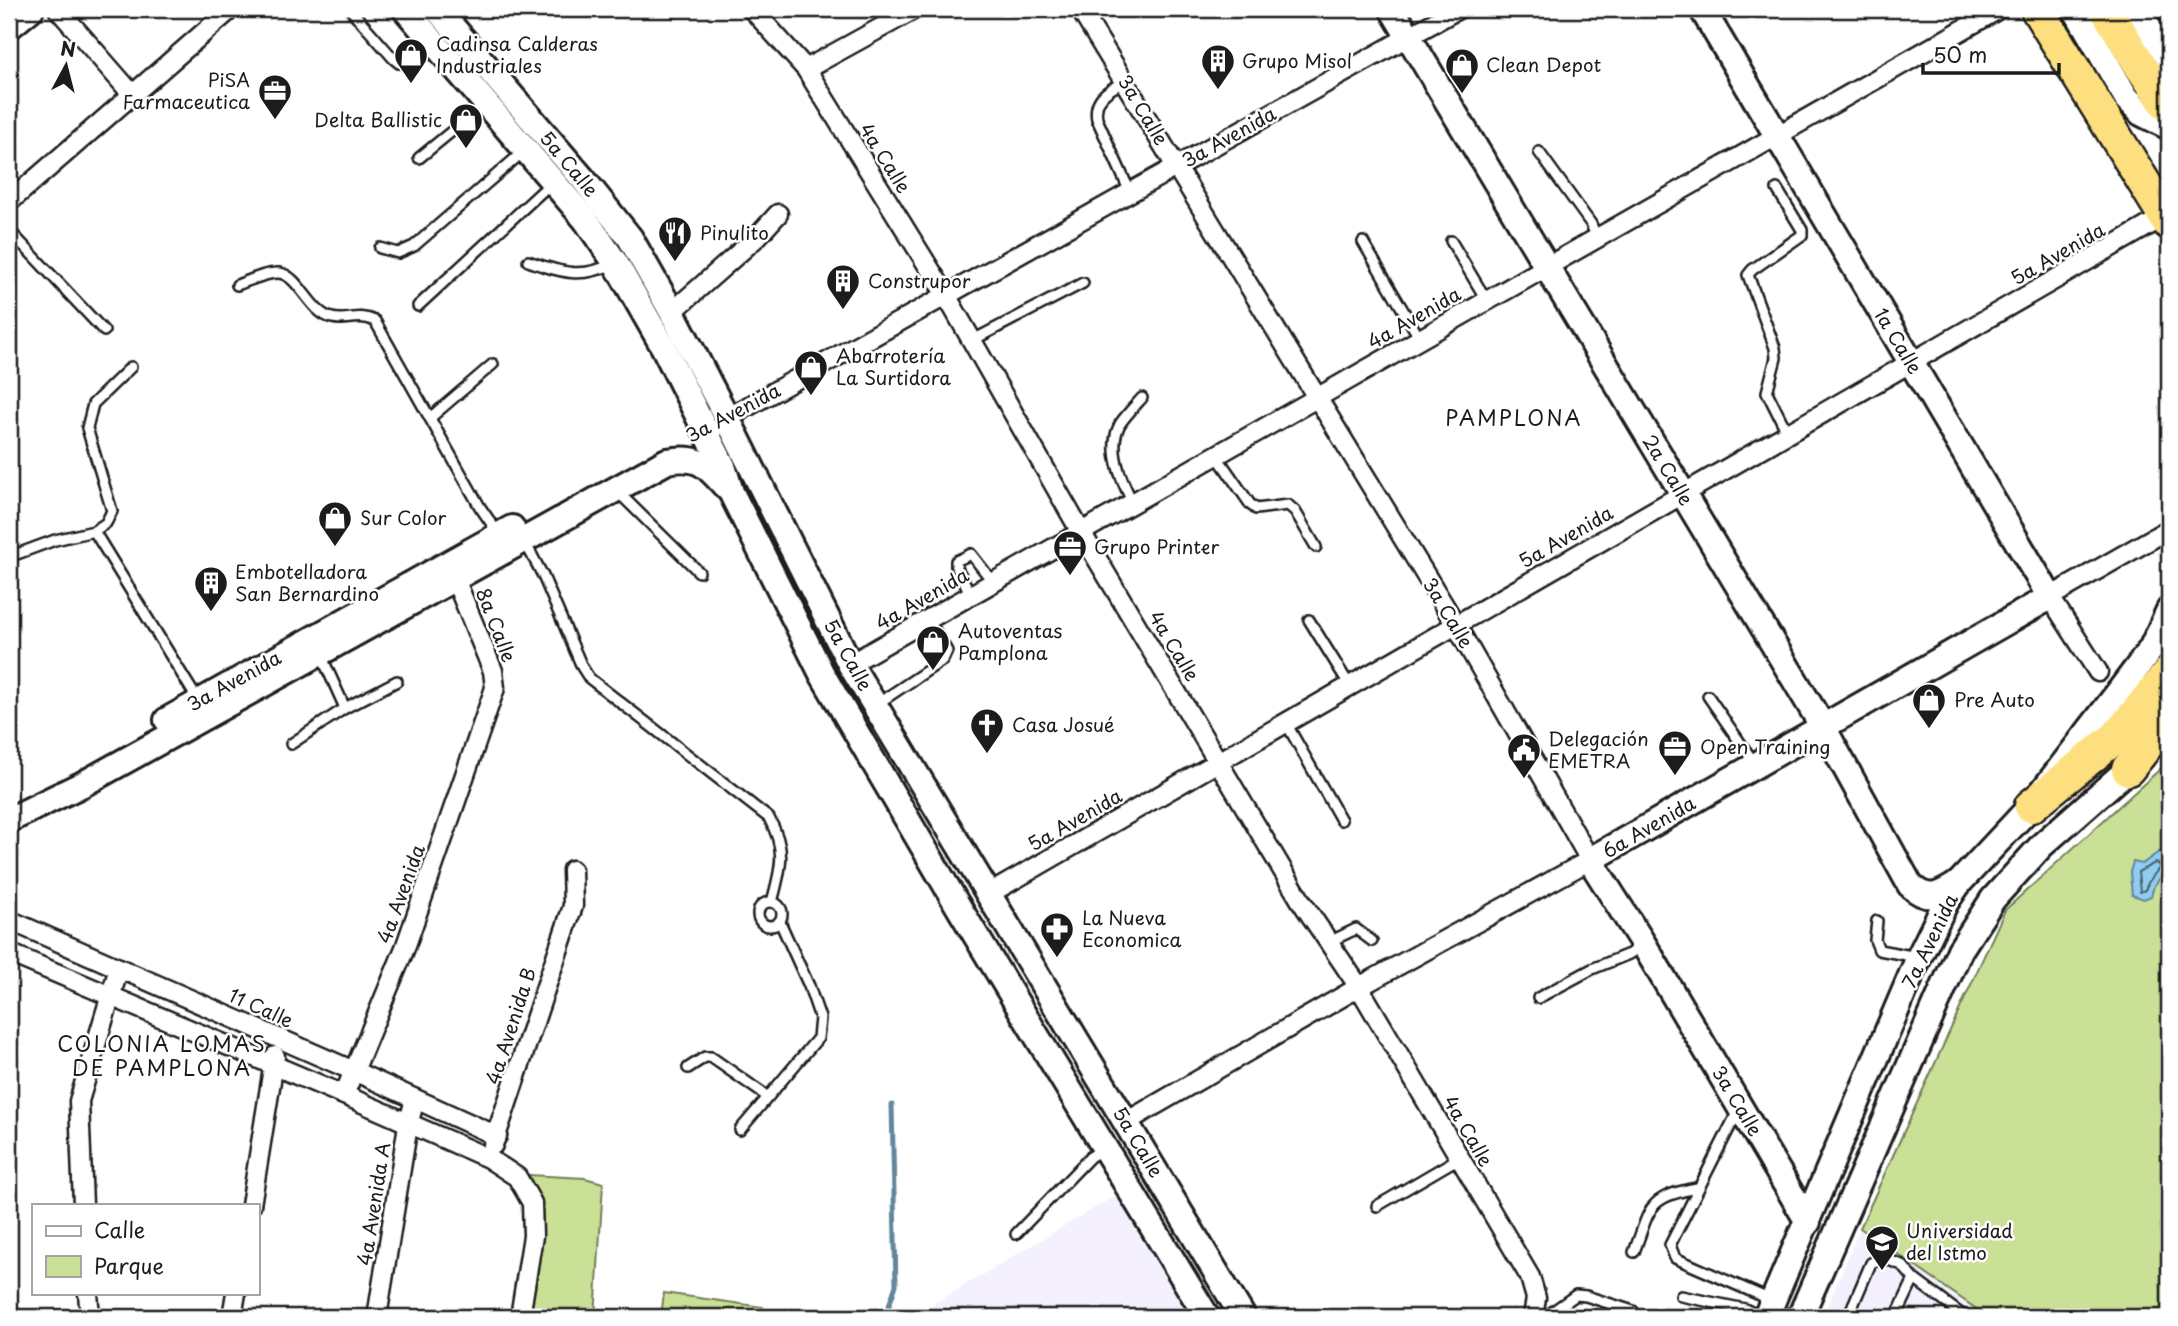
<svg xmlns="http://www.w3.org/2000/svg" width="2178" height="1326" font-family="'Playpen Sans',sans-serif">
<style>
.built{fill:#f4f0fe}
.green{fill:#c9e096;stroke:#727e59;stroke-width:2}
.water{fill:#90cdf1;stroke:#62869c;stroke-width:2}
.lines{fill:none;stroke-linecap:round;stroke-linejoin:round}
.shore{stroke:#4a6371;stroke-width:2}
.stream{stroke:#62869c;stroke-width:5}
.lane-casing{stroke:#1c1c1c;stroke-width:14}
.street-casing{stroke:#1c1c1c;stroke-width:23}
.secondary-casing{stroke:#1c1c1c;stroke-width:30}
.highway-casing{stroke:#1c1c1c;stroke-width:37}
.lane{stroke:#fff;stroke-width:9}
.street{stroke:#fff;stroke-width:18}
.secondary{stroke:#fff;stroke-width:24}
.highway{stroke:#fedf80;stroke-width:32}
.labels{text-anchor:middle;stroke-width:5;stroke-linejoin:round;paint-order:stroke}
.poi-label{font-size:19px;fill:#1c1c1c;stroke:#fff;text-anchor:start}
.street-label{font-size:19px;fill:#1c1c1c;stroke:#fff}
.neighbourhood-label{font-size:21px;letter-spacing:2px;fill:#1c1c1c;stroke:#fff}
</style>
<rect width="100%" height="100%" fill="#fff"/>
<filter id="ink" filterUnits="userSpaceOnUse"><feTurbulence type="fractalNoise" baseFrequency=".0143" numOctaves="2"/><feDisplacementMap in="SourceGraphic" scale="14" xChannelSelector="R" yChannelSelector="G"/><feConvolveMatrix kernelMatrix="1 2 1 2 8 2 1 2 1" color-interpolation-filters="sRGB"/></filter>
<g filter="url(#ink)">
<g class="built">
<path d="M1127 1189 1205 1317H936L928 1307Z"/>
<path d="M1860 1228 1988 1317H1823Z"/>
</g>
<g class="green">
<path d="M2169 761V1317H1988L1860 1228 2005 910Z"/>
<path d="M529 1175 585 1178 603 1183 595 1317H527L542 1212Z"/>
<path d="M664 1293 763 1307 762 1317H661Z"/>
</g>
<path class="water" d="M2169 848V867L2154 886 2151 896 2144 899 2132 895 2130 872 2133 862 2142 864 2159 852Z"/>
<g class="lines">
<path class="shore" d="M2155 863 2159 864V868L2148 883 2145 890 2140 892 2138 872Z"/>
<path class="stream" d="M885 1317 896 1285 892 1105"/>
<g class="lane-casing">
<g id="lane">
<path d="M350 9 393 58 399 63 406 62 430 44"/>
<path d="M1125 81C1108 90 1093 98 1097 119L1130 192"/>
<path d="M1539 152 1591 224 1597 238"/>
<path d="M419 158 484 105"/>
<path d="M1777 189 1802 230V235L1752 270 1748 275 1775 348 1776 358 1767 392 1788 434"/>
<path d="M9 230 104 331"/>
<path d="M1451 241 1487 301"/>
<path d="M1363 242 1420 339"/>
<path d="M380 248 398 253 414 246 524 151"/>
<path d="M528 261C560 272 581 280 614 263"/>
<path d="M237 285C249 281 266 272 279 273 299 275 310 313 332 318 347 322 357 313 375 321L480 507 498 533"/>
<path d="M418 306 551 183"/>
<path d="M973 340 1083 283"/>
<path d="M430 418 493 364"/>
<path d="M1216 455 1250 504 1256 509 1288 505 1295 511 1316 547"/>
<path d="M618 492 699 572"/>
<path d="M1133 503C1121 480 1107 449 1120 424 1126 415 1135 406 1142 398"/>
<path d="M94 531 106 523 112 511 87 428 93 404 131 367"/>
<path d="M525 542 543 576 582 667 589 678 769 818C787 851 781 868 772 902"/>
<path d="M9 557 55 540 94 531 199 702"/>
<path d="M971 595 956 566V561L971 554 993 582"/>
<path d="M1309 620 1350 686"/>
<path d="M321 655 345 708 397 681"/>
<path d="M1708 696 1755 764"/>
<path d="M877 704 943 660 947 651 928 619"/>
<path d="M1286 723 1341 820"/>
<path d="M291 744 345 708"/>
<circle cx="770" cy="914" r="12"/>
<path d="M1877 921 1875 940 1879 950 1917 957"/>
<path d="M1329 942 1356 929 1372 941"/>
<path d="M1538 998 1592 969 1629 954 1642 946"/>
<path d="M688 1068 705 1057H711L768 1097"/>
<path d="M1738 1111 1670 1245 1675 1258 1771 1300"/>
<path d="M740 1130 818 1038 820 1018 809 986 780 922"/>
<path d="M1377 1206 1459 1158"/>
<path d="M1016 1234 1090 1157 1103 1149"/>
<path d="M1634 1252C1651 1207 1647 1197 1697 1188"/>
<path d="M1914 1279 1965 1317"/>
<path d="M1681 1296 1745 1309 1762 1317"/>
<path d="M1545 1317 1576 1295 1586 1296 1633 1311"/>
<path d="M1848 1317 1871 1263 1883 1258 1902 1265 1914 1279 1896 1317"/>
</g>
</g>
<g class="street-casing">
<g id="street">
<path d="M58 9 132 94"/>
<path d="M752 9 806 69 946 295 1081 532 1301 901 1359 987 1530 1277 1536 1298 1533 1317"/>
<path d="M1080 9 1456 625 1590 860 1359 987 1126 1122"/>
<path d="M806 69 915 9"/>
<path d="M9 202 231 9"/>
<path d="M672 312 757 237 778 214"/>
<path d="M722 425 727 418 1458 9"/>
<path d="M850 664 1999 9"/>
<path d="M2098 672 2050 597 2169 529"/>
<path d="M989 894 2165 216"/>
<path d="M9 920 356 1072 497 1136"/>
<path d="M9 953 344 1095 488 1158 517 1177 532 1203 533 1236 520 1317"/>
<path d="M344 1095 405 948 495 688 493 671 455 579 449 568"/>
<path d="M493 1145 573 906 572 870"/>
<path d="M83 1205 79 1101 119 968"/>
<path d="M251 1205 275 1056"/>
<path d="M88 1293 90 1317"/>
<path d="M232 1317 236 1293"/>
<path d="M377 1317 408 1125 415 1099"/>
</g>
</g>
<g class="secondary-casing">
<g id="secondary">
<path d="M405 9 585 219 615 262 663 346 723 466 731 492 822 674 961 911 1207 1317"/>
<path d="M437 9 583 179 630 238 672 312 727 418 850 664 1243 1317"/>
<path d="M1392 9 1823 727 1910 885C1928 903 1941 895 1959 883"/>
<path d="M1702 9 2050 597 1590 860 1644 945 1808 1222"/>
<path d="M2075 9 2126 97 2141 113 2169 127"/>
<path d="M2137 9 2169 59"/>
<path d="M9 27 31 9"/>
<path d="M167 720 512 528"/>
<path d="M9 820 83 784 667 461C700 455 706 465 727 488"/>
<path d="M1766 1317 1919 957 1946 902 1959 883 2031 806 2121 689 2151 649 2169 610"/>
<path d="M1800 1317 1960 950 1993 899 2042 845 2142 757"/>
</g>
</g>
<g class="highway-casing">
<g id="highway">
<path d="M2037 9 2169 223"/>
<path d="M2106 9 2142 68 2166 103"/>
<path d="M2128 769 2169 717"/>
<path d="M2031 806 2117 736 2169 673"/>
</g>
</g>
<use href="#lane" class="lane"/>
<use href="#street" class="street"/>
<use href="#secondary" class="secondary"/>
<use href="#highway" class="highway"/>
</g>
</g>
<defs>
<g id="shop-pin" transform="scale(1.75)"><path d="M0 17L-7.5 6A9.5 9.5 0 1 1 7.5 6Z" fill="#1c1c1c" stroke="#fff"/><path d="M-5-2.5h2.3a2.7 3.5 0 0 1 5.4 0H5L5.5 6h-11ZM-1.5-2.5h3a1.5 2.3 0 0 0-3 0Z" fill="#fff"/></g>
<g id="building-pin" transform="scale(1.75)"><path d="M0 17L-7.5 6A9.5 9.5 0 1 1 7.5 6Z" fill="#1c1c1c" stroke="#fff"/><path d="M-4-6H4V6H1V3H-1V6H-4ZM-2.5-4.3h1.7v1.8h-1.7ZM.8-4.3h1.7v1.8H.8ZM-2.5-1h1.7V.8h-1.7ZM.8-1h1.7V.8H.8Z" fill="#fff"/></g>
<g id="office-pin" transform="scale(1.75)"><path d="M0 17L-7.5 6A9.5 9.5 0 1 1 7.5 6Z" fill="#1c1c1c" stroke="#fff"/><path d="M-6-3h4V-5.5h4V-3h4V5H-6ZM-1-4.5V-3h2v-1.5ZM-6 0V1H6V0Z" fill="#fff"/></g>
<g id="restaurant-pin" transform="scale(1.75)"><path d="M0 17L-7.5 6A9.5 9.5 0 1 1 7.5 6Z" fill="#1c1c1c" stroke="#fff"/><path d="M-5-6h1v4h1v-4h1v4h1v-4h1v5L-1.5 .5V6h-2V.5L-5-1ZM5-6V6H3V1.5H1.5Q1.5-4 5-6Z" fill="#fff"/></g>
<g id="church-pin" transform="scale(1.75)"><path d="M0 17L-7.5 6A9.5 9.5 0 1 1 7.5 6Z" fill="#1c1c1c" stroke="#fff"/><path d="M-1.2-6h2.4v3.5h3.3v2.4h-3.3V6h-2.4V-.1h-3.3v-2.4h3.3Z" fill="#fff"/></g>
<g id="civic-pin" transform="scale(1.75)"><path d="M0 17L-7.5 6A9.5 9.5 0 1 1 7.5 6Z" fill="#1c1c1c" stroke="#fff"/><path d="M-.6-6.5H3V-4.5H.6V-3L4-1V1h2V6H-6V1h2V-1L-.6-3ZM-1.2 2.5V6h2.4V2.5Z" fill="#fff"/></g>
<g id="pharmacy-pin" transform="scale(1.75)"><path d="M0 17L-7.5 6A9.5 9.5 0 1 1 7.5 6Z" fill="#1c1c1c" stroke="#fff"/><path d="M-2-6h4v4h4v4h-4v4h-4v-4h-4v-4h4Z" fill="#fff"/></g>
<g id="university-pin" transform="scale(1.75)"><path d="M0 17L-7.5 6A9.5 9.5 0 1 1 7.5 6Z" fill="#1c1c1c" stroke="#fff"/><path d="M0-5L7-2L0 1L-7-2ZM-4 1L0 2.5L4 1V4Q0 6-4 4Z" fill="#fff"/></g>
</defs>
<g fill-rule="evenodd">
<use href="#shop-pin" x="411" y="55"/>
<use href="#building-pin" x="1218" y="61"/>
<use href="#shop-pin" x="1462" y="65"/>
<use href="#office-pin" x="275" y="91"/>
<use href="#shop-pin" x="466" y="120"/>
<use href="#restaurant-pin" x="675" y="233"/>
<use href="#building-pin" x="843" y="281"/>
<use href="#shop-pin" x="811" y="367"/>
<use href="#shop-pin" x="335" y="518"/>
<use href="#office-pin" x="1070" y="547"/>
<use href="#building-pin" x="211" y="583"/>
<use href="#shop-pin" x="933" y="642"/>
<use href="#shop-pin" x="1929" y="700"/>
<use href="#church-pin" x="987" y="725"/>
<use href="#office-pin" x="1675" y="747"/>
<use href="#civic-pin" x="1524" y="750"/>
<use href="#pharmacy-pin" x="1057" y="929"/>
<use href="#university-pin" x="1882" y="1242"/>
</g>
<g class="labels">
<g class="poi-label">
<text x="436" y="51">Cadinsa Calderas<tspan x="436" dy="22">Industriales</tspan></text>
<text x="1242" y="68">Grupo Misol</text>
<text x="1486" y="72">Clean Depot</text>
<text x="250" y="87" text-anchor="end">PiSA<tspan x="250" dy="22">Farmaceutica</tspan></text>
<text x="442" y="127" text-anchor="end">Delta Ballistic</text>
<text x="700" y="240">Pinulito</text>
<text x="868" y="288">Construpor</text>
<text x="836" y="363">Abarrotería<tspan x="836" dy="22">La Surtidora</tspan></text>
<text x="360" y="525">Sur Color</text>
<text x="1094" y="554">Grupo Printer</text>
<text x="235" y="579">Embotelladora<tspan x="235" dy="22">San Bernardino</tspan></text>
<text x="958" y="638">Autoventas<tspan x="958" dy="22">Pamplona</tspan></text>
<text x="1954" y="707">Pre Auto</text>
<text x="1012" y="732">Casa Josué</text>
<text x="1548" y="746">Delegación<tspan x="1548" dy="22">EMETRA</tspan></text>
<text x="1700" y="754">Open Training</text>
<text x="1082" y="925">La Nueva<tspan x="1082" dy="22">Economica</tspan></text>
<text x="1906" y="1238">Universidad<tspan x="1906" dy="22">del Istmo</tspan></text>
</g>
<g class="street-label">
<text transform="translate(1143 110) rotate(59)" y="7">3a Calle</text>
<text transform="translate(1229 137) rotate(-29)" y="7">3a Avenida</text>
<text transform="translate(885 158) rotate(58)" y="7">4a Calle</text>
<text transform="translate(569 164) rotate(50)" y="7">5a Calle</text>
<text transform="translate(2058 254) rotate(-30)" y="7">5a Avenida</text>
<text transform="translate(1414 318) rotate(-30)" y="7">4a Avenida</text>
<text transform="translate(1898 341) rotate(59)" y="7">1a Calle</text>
<text transform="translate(733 413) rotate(-28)" y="7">3a Avenida</text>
<text transform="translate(1668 470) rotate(59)" y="7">2a Calle</text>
<text transform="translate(1566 537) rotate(-30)" y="7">5a Avenida</text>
<text transform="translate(922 599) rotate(-30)" y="7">4a Avenida</text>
<text transform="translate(1448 613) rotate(59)" y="7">3a Calle</text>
<text transform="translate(496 625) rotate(69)" y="7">8a Calle</text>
<text transform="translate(1174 646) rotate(59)" y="7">4a Calle</text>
<text transform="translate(848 655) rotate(61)" y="7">5a Calle</text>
<text transform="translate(234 681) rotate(-29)" y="7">3a Avenida</text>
<text transform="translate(1075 820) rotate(-30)" y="7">5a Avenida</text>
<text transform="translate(1649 827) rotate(-30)" y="7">6a Avenida</text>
<text transform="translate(401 894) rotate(-70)" y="7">4a Avenida</text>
<text transform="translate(1930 941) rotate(-64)" y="7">7a Avenida</text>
<text transform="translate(261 1008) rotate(24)" y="7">11 Calle</text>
<text transform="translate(511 1026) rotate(-72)" y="7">4a Avenida B</text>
<text transform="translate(1737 1101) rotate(59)" y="7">3a Calle</text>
<text transform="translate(1468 1131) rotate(60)" y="7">4a Calle</text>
<text transform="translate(1138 1142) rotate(59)" y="7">5a Calle</text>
<text transform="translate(374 1204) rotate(-81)" y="7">4a Avenida A</text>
</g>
<g class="neighbourhood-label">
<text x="1514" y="426">PAMPLONA</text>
<text x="162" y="1052">COLONIA LOMAS<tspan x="162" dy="24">DE PAMPLONA</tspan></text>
</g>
</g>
<rect width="2178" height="1326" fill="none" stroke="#fff" stroke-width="35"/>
<rect x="18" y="18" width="2143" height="1291" fill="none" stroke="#1c1c1c" stroke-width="2.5" filter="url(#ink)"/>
<rect x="32" y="1204" width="228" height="91" fill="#ffffff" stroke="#a4a4a4" stroke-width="2"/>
<rect x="46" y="1226" width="35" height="10" fill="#ffffff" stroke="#a4a4a4" stroke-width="2"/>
<text x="94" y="1238" font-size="21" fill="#1c1c1c">Calle</text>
<rect x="46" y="1256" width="35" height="21" fill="#c9e096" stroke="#a4a4a4" stroke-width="2"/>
<text x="94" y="1274" font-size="21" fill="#1c1c1c">Parque</text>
<g transform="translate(66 66) rotate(7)" stroke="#ffffff" stroke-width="5" paint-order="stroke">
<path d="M0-5L12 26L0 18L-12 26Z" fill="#1c1c1c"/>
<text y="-10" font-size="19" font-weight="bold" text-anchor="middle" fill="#1c1c1c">N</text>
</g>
<path d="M1923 63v10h136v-10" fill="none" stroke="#1c1c1c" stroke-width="3.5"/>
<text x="1933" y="63" font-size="21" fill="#1c1c1c" stroke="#ffffff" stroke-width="5" paint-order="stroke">50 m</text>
</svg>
